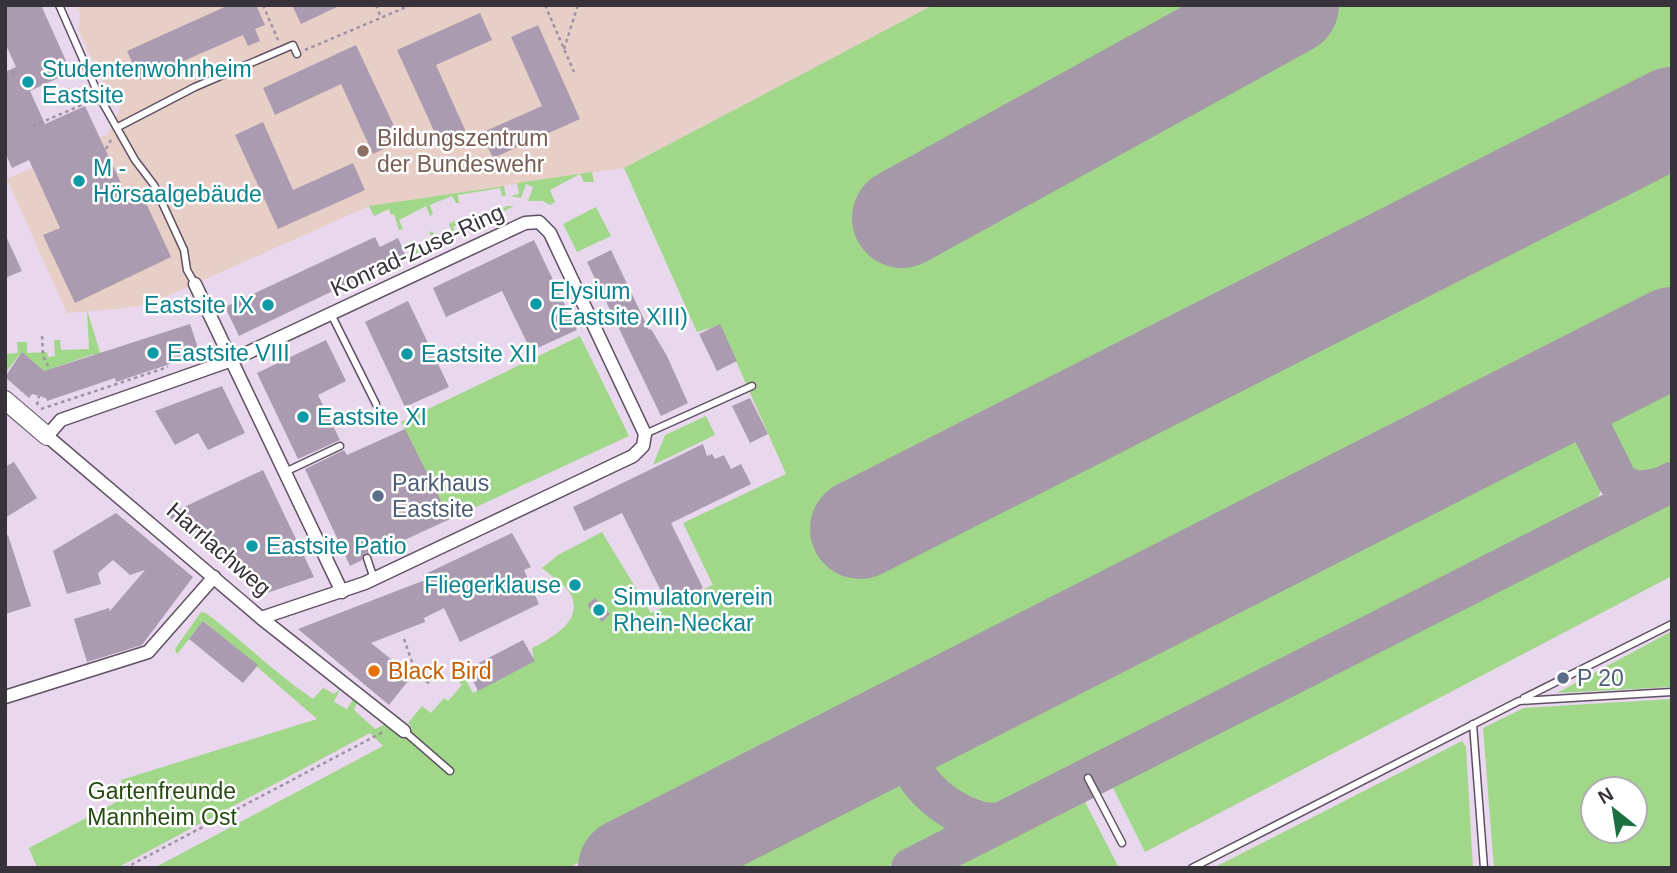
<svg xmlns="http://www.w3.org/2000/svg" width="1677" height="873" font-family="Helvetica,sans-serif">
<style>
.education{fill:#e7cec6}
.green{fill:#a1d788;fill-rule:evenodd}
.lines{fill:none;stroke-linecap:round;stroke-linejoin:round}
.taxiway{stroke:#a598a8;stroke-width:40}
.runway{stroke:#a598a8;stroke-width:100}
.building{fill:#ab9bb0}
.lane-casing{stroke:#5f5163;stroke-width:9}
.street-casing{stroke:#5f5163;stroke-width:15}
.secondary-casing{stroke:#5f5163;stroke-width:20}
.path{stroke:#9f93a3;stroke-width:2.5;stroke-dasharray:3.5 3.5;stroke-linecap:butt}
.lane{stroke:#fff;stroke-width:6}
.street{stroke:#fff;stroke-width:12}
.secondary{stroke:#fff;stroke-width:18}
.culture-dot{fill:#0f9aa8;stroke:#fff;stroke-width:2.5}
.education-dot{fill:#8d6e63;stroke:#fff;stroke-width:2.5}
.service-dot{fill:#5c6f8a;stroke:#fff;stroke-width:2.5}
.food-dot{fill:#e8710a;stroke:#fff;stroke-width:2.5}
.labels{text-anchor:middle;stroke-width:5;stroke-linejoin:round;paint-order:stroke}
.culture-label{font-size:23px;fill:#0d838f;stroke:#fff;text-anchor:start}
.education-label{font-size:23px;fill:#785e54;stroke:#fff;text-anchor:start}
.street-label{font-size:23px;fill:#38323a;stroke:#fff}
.service-label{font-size:23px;fill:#4e5e75;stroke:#fff;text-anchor:start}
.food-label{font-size:23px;fill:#c56008;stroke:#fff;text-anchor:start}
.park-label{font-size:23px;fill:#274a12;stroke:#fff}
</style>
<rect width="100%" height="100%" fill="#e8d7ed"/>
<path class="education" d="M77 5H933L624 168 369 206 152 303 128 308 67 313 7 179 108 134 120 109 110 98 79 31 80 13Z"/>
<g class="green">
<path d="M933 5H1672V306L568 868H154L383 746 370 733 117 868H37L29 848 126 797 121 780 317 719 204 621 177 654 175 649 201 612 206 613C243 641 275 673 313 699L323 688 334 694 340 689 334 702 347 709 354 698H359L354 710 375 729 388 723 399 733 411 726 408 723 422 706 431 713 444 698 448 701 462 685 449 673 459 668 473 693 534 661 532 648C550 639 584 621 571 595 566 585 551 576 542 568L558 555 602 532 651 613 713 585 683 523 786 474 720 325 697 332 624 168Z"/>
<path d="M592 172 594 182H584L580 174 550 190 555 202 550 205 543 201H528L533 187 526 184 521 198 510 196 519 194 517 183Z"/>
<path d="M504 186 506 196H502L500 188 458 195 459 203H456L452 196 430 205 433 214 430 216 426 206 399 220 403 229 399 230 394 214 391 215 389 209 374 216 369 206Z"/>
<path d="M506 206H514L462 232 459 224 453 227 456 234 415 254 409 242 414 240 419 250 434 242 429 233 432 231 438 241 453 234 449 224 458 219 463 229 469 226 465 217 501 212Z"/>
<path d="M596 207 611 236 577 252 563 224Z"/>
<path d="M87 310 108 378 103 380 94 354 44 371 22 352 5 373V354L18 353 17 342H27V353L47 352 48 357 55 356 54 340H60L61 350 89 349Z"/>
<path d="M580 336 629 436 450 519 401 422Z"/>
<path d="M1672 368V468C1660 474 1648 479 1635 474 1613 466 1596 423 1610 404 1623 386 1653 377 1672 368Z"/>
<path d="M706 416 715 435 653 465 665 435Z"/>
<path d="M1560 431 1581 438C1599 458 1613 494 1586 511L999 810C977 816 946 793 935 775V752L947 738 1543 433Z"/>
<path d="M1672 493V576L1145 852 1111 784 1115 776Z"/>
<path d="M1672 631V687L1557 693Z"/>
<path d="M1672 699V868H1494L1483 728 1524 708ZM1593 789H1635V831H1593Z"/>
<path d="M1462 741 1466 747 1473 868H1213Z"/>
<path d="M878 773 949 818 954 825 952 832 885 868H692Z"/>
<path d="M1076 796 1083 798 1118 866 936 868Z"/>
</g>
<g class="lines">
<g class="taxiway">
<path d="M1597 375 1581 391 1580 406 1617 480C1629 494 1646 491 1662 487"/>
<path d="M954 702C941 710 923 718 914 731 887 775 968 833 1004 821"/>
<path d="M911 868 1672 482"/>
</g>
<g class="runway">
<path d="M902 218 1289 5"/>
<path d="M860 529 1672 117"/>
<path d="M628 868 1672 337"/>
</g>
</g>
<g class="building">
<path d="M5 5H41L71 72 30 91 45 124 85 106 128 198 141 192 171 257 75 303 43 235 60 228 29 160 12 168 5 152V72L16 67 5 43Z"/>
<path d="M229 5H256L265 25 255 29 260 41 248 46 243 35 140 80 127 51Z"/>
<path d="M292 5H341L301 24Z"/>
<path d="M480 13 492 40 436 65 466 132 440 144 397 50Z"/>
<path d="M538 25 580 119 493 158 481 133 542 106 511 37Z"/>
<path d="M356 45 401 141 373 154 341 84 275 115 263 88Z"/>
<path d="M263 122 293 190 353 163 365 190 278 229 235 135Z"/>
<path d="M5 234 22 271 5 278Z"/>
<path d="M375 237 380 247 398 238 406 256 239 336 225 307Z"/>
<path d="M534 240 577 330 531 351 502 291 446 317 433 288Z"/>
<path d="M611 250 649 330 651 329 667 356 688 403 661 416 587 262Z"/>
<path d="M408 301 449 387 405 407 365 322Z"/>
<path d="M190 324 200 354 116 382 115 378 47 401 46 398 32 394 29 398 5 377 22 352 44 371Z"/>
<path d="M720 324 737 361 717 371 699 334Z"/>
<path d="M326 340 346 381 318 395 340 440 298 459 257 373Z"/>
<path d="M222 386 245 433 208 450 198 433 175 445 155 411Z"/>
<path d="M750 398 768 434 750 443 732 406Z"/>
<path d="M405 429 450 519 372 555 365 553 362 560 350 566 305 469 344 450 347 455Z"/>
<path d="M703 444 707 456 712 454 715 459 724 455 731 469 741 464 751 484 671 523 703 588 678 600 675 594 665 599 622 513 584 531 573 507Z"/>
<path d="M14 462 37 498 5 518V467Z"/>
<path d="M263 470 314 577 261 595 167 515Z"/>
<path d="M116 513 193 577 142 645 87 662 74 619 109 608 110 611 145 570 130 575 113 560 98 573 101 584 67 594 53 551Z"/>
<path d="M512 533 531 567 524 570 539 604 460 642 444 608 424 618 425 622 371 643 412 676 389 705 298 629 425 580 423 575Z"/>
<path d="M8 535 31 606 5 614V536Z"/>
<path d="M595 598 610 614 602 622 587 605Z"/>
<path d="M203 621 258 665 243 683 189 639Z"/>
<path d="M523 640 535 661 478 691 467 669Z"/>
</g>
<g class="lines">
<g class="lane-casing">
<g id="lane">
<path d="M59 5 100 98 135 160 154 185 184 250 187 270 195 284"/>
<path d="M118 127 195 87 293 45 297 54"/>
<path d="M331 314 376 404"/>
<path d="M645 434 752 386"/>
<path d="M285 472 340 446"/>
<path d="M367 558 374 579"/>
<path d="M1524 698 1672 624"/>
<path d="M1473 724 1484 868"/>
<path d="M404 731 450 771"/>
<path d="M1088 778 1122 843"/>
<path d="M1192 868 1519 701 1672 692"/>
</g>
</g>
<g class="street-casing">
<g id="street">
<path d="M195 284 342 592"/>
<path d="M261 618 365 583 633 456 643 446 645 434 550 233 539 222 525 223 232 360 61 420 47 436 261 618 404 731"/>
<path d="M5 697 148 652 214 577"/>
</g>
</g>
<g class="secondary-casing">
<path id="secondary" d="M5 400 47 436"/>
</g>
<g class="path">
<path d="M263 5 278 40"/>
<path d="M376 5 381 18"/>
<path d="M545 5 574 72"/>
<path d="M5 25 7 24"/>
<path d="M564 49 578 5"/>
<path d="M305 50 411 5"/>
<path d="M5 76 17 71"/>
<path d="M5 79 18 73"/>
<path d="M33 126 91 101"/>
<path d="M106 149 111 140"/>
<path d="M42 336 43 356 50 370"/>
<path d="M37 405 39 396"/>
<path d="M41 409 168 367"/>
<path d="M404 639 416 673 431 685"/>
<path d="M125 868 385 731"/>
</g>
<use href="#lane" class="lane"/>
<use href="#street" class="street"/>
<use href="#secondary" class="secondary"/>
</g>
<g class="culture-dot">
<circle cx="28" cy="82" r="7"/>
<circle cx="79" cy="181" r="7"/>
<circle cx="536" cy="304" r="7"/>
<circle cx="268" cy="305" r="7"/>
<circle cx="153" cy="353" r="7"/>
<circle cx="407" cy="354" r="7"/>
<circle cx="303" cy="417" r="7"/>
<circle cx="252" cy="546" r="7"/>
<circle cx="575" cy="585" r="7"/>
<circle cx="599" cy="610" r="7"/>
</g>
<circle class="education-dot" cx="363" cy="151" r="7"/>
<g class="service-dot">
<circle cx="378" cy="496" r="7"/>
<circle cx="1563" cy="678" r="7"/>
</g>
<circle class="food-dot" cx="374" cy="671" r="7"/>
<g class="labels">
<g class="culture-label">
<text x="42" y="77">Studentenwohnheim<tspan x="42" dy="26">Eastsite</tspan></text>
<text x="93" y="176">M -<tspan x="93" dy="26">Hörsaalgebäude</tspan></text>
<text x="550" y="299">Elysium<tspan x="550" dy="26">(Eastsite XIII)</tspan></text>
<text x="254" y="313" text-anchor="end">Eastsite IX</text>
<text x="167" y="361">Eastsite VIII</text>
<text x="421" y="362">Eastsite XII</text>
<text x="317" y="425">Eastsite XI</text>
<text x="266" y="554">Eastsite Patio</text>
<text x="561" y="593" text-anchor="end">Fliegerklause</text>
<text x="613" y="605">Simulatorverein<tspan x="613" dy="26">Rhein-Neckar</tspan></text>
</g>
<g class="education-label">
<text x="377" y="146">Bildungszentrum<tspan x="377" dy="26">der Bundeswehr</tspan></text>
</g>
<g class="street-label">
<text transform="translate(417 250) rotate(-25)" y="8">Konrad-Zuse-Ring</text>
<text transform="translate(219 549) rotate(41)" y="8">Harrlachweg</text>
</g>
<g class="service-label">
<text x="392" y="491">Parkhaus<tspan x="392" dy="26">Eastsite</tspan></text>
<text x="1577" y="686">P 20</text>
</g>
<g class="food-label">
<text x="388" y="679">Black Bird</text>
</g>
<g class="park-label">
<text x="162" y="799">Gartenfreunde<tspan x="162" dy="26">Mannheim Ost</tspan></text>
</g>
</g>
<rect width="1677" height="873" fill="none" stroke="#38323a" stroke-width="14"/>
<g transform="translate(1614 810) rotate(330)"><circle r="33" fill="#ffffff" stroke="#afadb0" stroke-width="2"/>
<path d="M0-5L12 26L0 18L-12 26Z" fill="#1b7042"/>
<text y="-10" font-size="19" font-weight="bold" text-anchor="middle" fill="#38323a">N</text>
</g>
</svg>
